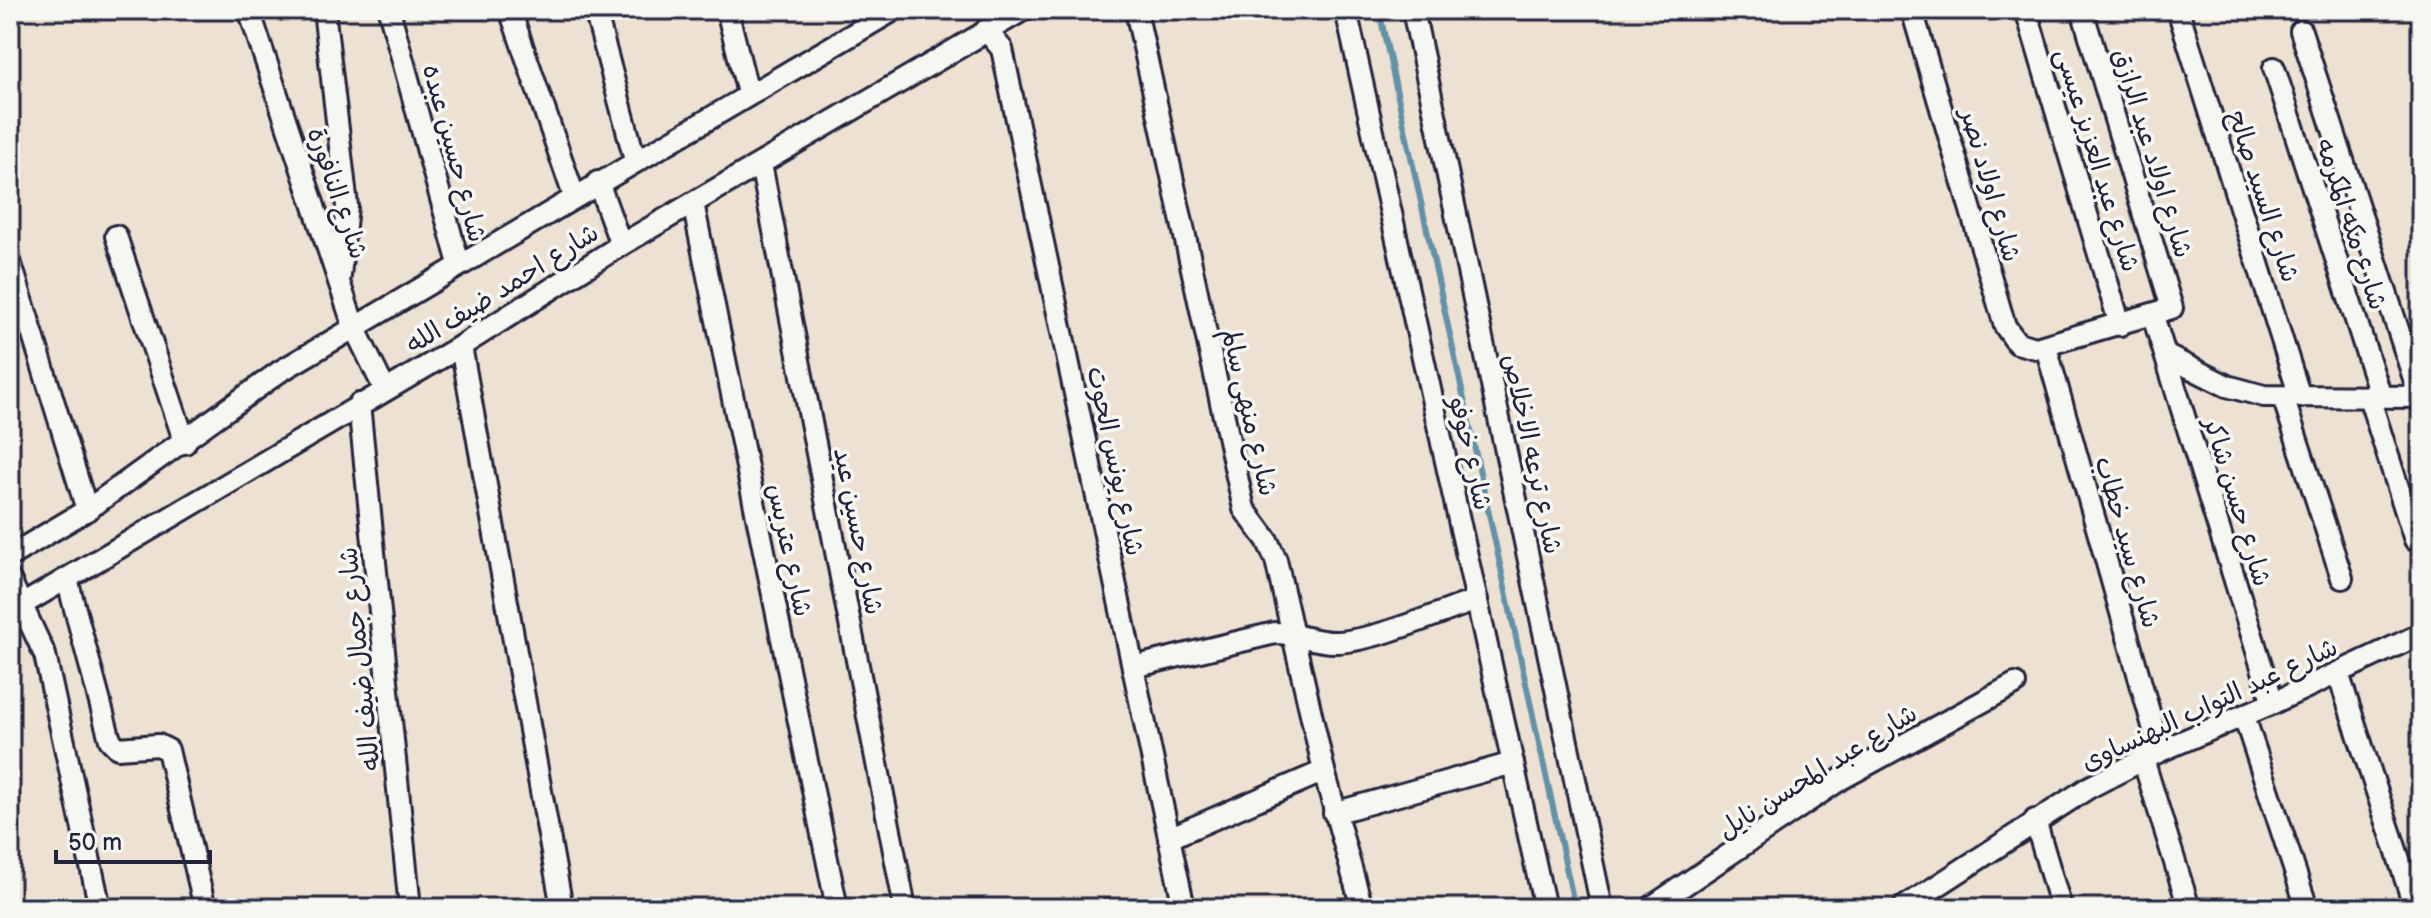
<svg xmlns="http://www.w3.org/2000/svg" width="2431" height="918" font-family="'Balsamiq Sans','Playpen Sans Arabic',sans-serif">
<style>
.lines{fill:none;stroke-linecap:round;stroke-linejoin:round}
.stream{stroke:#6391a7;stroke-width:6}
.street-casing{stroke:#22223b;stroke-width:26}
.street{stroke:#f6f6f2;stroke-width:20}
.labels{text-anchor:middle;stroke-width:7;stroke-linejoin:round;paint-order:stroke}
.street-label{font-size:26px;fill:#22223b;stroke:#f6f6f2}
</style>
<rect width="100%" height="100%" fill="#ede1d3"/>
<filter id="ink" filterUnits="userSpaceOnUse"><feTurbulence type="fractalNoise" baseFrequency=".0125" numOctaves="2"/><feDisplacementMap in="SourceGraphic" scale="16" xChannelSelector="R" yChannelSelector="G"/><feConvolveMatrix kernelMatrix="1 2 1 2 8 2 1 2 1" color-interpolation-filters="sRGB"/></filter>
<g filter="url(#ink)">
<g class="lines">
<path class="stream" d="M1379 10 1575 908"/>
<g class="street-casing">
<g id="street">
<path d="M249 10 354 327 385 390"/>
<path d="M324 10 347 206 340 276"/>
<path d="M389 10 459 264"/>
<path d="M510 10 574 196"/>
<path d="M595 10 635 160"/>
<path d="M727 10 748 93"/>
<path d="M1136 10 1244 509 1267 540 1276 560 1324 771 1362 908"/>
<path d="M1346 10 1545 908"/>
<path d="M1413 10 1602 908"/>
<path d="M1912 10 2005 326 2017 343 2036 348 2172 308 2082 10"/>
<path d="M2026 10 2120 325"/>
<path d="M2178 10 2300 397"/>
<path d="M986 30 1002 49 1184 908"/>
<path d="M2301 31 2420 397"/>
<path d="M2274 68 2381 397"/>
<path d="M761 164 905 908"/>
<path d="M598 182 621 245"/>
<path d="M693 203 837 908"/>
<path d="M116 236 185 443"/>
<path d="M10 261 87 510"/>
<path d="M2153 316 2273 703"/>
<path d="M461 346 562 908"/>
<path d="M2046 347 2160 751"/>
<path d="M2165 355 2227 386 2264 396 2421 397"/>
<path d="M2283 397 2342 578"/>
<path d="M2369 397 2415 540"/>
<path d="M359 404 410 908"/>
<path d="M10 556 87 510 279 372 894 10"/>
<path d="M67 579 110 740 118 748 158 745 168 750 205 908"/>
<path d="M10 580 45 655 100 908"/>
<path d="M10 612 461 346 621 245 1023 10"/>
<path d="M1133 667 1275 633C1297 633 1316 643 1337 642 1377 640 1438 613 1477 600"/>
<path d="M2338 673 2415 908"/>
<path d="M2244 716 2307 908"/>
<path d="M2143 759 2189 908"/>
<path d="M1334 813 1513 763"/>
<path d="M2035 820 2061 908"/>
<path d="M1169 838 1324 771"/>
<path d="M1650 908 1841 779 2015 684"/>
<path d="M1903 908 2088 788 2160 751 2273 703 2421 634"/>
</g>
</g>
<use href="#street" class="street"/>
</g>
</g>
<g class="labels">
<g class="street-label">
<text transform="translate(455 153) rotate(75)" y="9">شارع حسين عبده</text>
<text transform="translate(2153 153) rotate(73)" y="9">شارع اولاد عبد الرازق</text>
<text transform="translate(2098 160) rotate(73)" y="9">شارع عبد العزيز عيسى</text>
<text transform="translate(1991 185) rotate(74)" y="9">شارع اولاد نصر</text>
<text transform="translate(338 193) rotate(71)" y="9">شارع النافورة</text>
<text transform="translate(2264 196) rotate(72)" y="9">شارع السيد صالح</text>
<text transform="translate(2352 224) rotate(72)" y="9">شارع مكه المكرمه</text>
<text transform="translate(502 288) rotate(-32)" y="9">شارع احمد ضيف الله</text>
<text transform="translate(1250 412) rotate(77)" y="9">شارع منهى سالم</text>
<text transform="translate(1471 453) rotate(77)" y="9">شارع خوفو</text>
<text transform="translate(1533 454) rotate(78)" y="9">شارع ترعه الاخلاص</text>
<text transform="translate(1116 461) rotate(78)" y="9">شارع يونس الحوت</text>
<text transform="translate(2238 502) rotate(73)" y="9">شارع حسن شاكر</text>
<text transform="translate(859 531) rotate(79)" y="9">شارع حسين عيد</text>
<text transform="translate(2128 542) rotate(74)" y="9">شارع سيد خطاب</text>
<text transform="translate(790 550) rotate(78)" y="9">شارع عتريس</text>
<text transform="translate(359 659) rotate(-96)" y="9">شارع جمال ضيف الله</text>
<text transform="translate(2209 704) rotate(-25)" y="9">شارع عبد التواب البهنساوى</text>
<text transform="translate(1817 771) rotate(-32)" y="9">شارع عبد المحسن نايل</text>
</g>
</g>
<rect width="2431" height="918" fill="none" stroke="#f6f6f2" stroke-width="40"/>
<rect x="20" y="20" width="2391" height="878" fill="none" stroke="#22223b" stroke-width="3" filter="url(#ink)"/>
<path d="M56 850v12h154v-12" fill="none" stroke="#22223b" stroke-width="4"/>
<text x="68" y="850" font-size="24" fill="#22223b" stroke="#f6f6f2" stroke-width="6" paint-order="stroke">50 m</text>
</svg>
